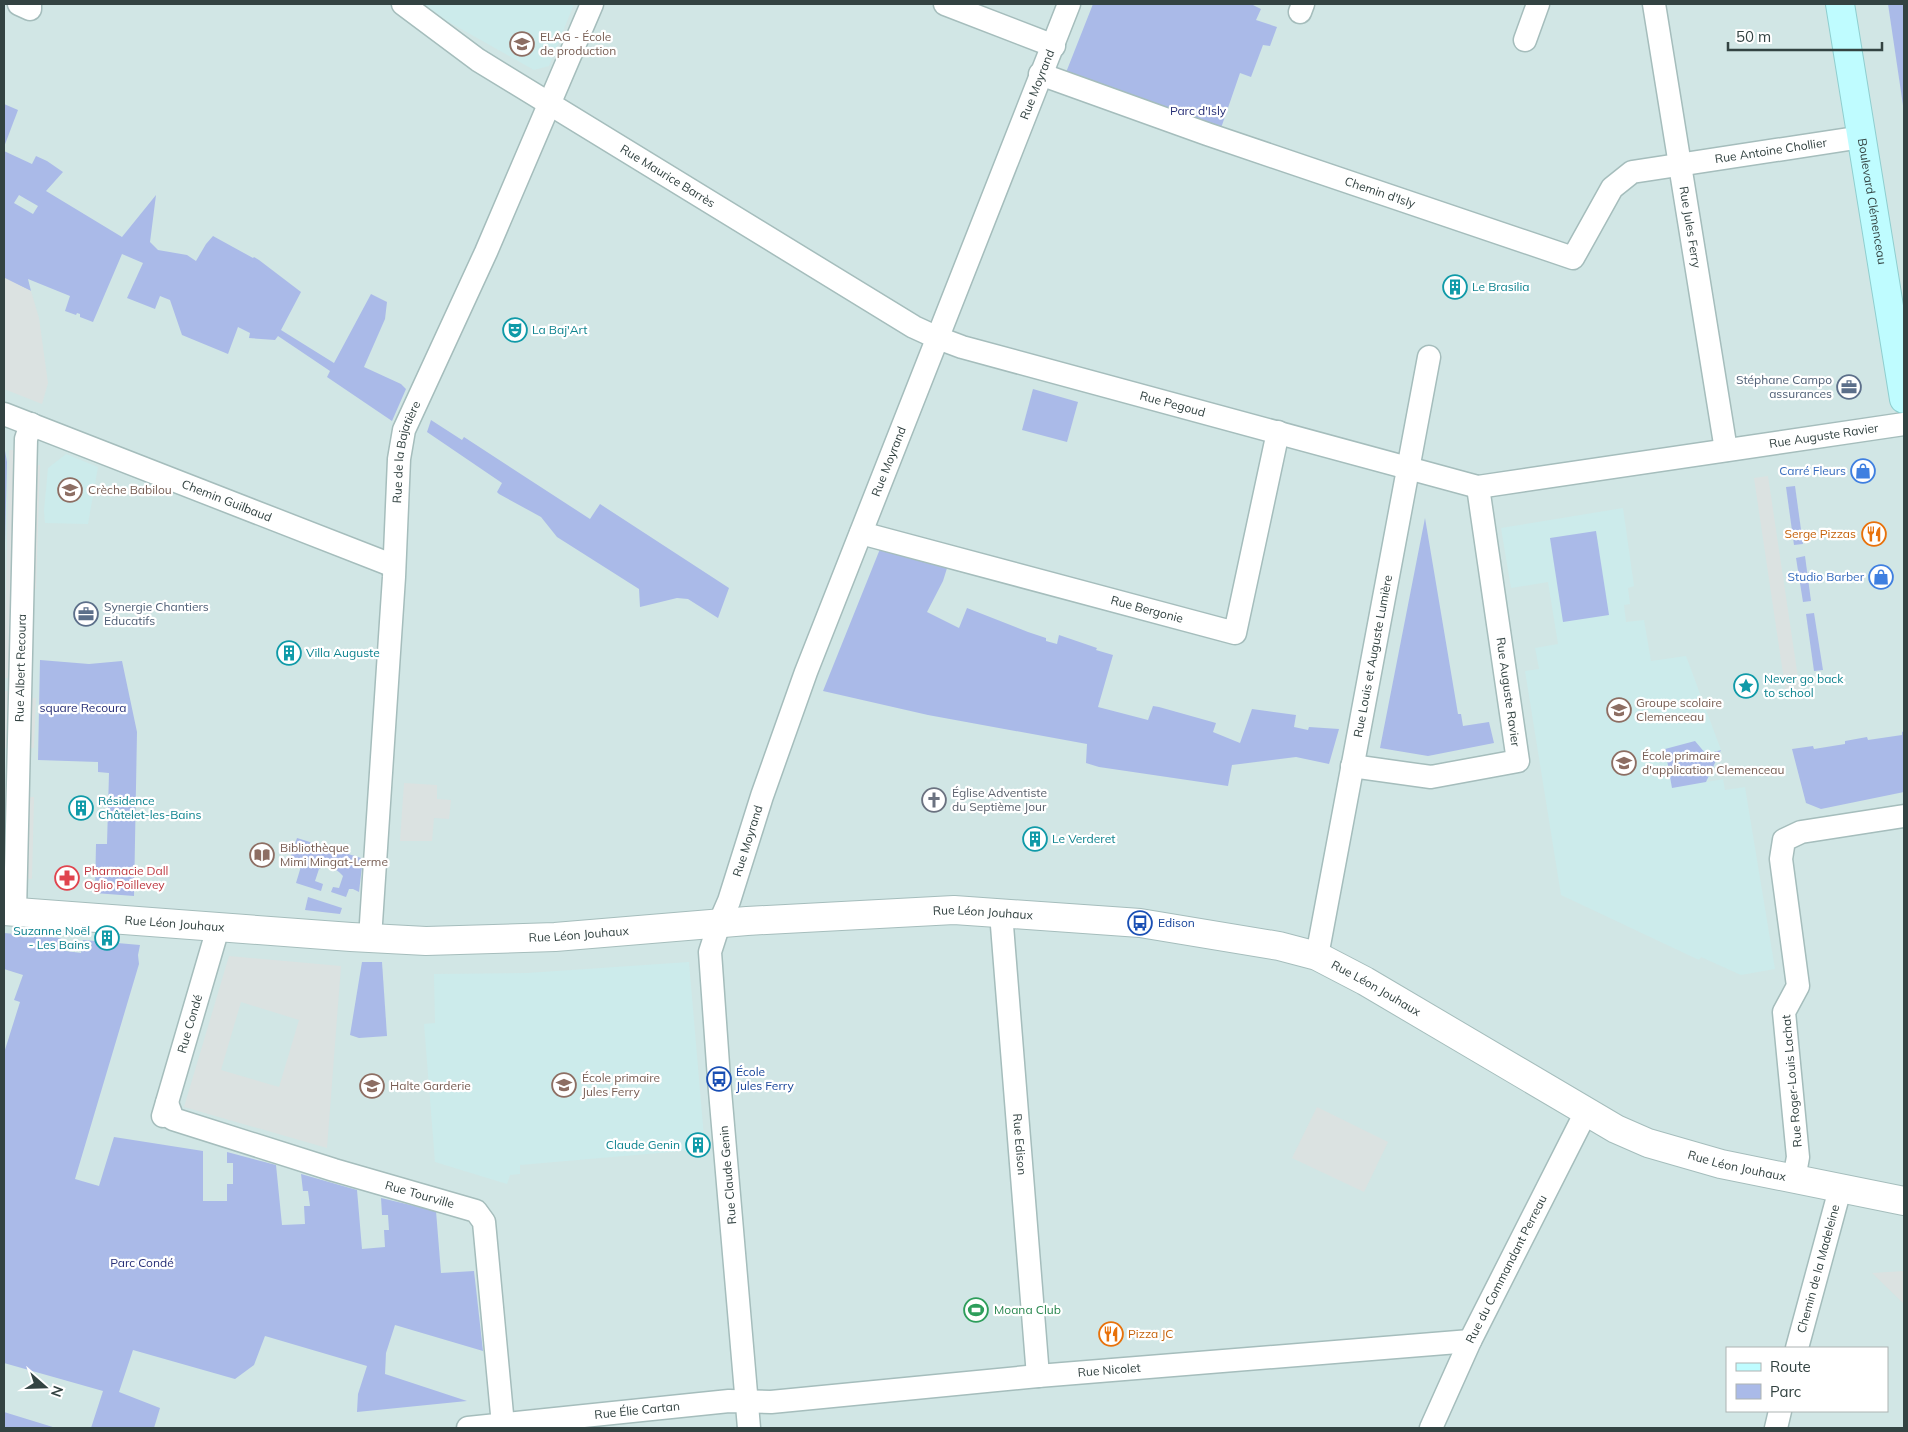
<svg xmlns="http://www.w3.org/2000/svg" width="1908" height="1432" font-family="Mulish,sans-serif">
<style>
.residential{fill:#d1e6e5;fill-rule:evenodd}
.education{fill:#ccebeb}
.green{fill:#aabae8;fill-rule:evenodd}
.parking{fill:#dbe2e1;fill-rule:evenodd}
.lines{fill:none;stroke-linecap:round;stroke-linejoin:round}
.minor-casing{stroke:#a5bdbc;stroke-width:25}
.tertiary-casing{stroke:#a5bdbc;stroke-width:30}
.secondary-casing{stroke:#8fcecf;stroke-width:30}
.minor{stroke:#fff;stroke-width:22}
.tertiary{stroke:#fff;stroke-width:28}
.secondary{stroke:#bffcff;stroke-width:28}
.labels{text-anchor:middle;stroke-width:4.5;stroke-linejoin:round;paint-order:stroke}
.education-label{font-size:12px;fill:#785e54;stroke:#fff;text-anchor:start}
.street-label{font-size:12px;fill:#334342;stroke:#fff}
.park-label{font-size:12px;fill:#262e76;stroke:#fff}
.culture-label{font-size:12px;fill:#0d838f;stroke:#fff;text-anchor:start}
.service-label{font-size:12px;fill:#4e5e75;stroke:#fff;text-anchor:end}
.shop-label{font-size:12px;fill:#366cbe;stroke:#fff;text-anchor:end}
.food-label{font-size:12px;fill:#c56008;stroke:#fff;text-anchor:end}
.worship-label{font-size:12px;fill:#5b616d;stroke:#fff;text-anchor:start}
.health-label{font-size:12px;fill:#be3a42;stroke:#fff;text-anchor:start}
.transit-label{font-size:12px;fill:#164399;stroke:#fff;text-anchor:start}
.leisure-label{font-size:12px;fill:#27864d;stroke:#fff;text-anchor:start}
</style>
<rect width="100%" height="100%" fill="#e3f2f1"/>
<path class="residential" d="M4 4H1904V1428H4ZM867 929 522 938 725 932ZM1727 1348H1887V1411H1727Z"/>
<g class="education">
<path d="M424 4H574L549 66 534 70 447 21Z"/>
<path d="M66 454 98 467 88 524 45 523 44 511 48 468Z"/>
<path d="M1623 508 1634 586 1628 588 1630 604 1624 605 1626 622 1644 620 1651 661 1686 656 1721 750 1707 782 1723 779 1725 790 1745 787 1775 969 1741 975 1701 957 1699 960 1561 895 1525 671 1539 669 1535 648 1558 644 1548 582 1511 588 1501 528Z"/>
<path d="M689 962 705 1149 520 1165V1174L510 1175 507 1184 435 1162 424 1024 435 1023 434 974 527 973Z"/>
</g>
<g class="green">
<path d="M1093 4H1251L1261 9 1256 20 1277 27 1270 46 1263 45 1251 77 1240 73 1220 131 1065 75Z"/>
<path d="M1888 4H1904V112Z"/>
<path d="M4 104 18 110 4 147Z"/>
<path d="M4 151 32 164 36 156 47 161 63 172 46 191 122 237 156 195 150 242 158 250 187 255 196 261 206 244 213 236 253 258 254 257 259 260 301 292 281 330 334 363 371 294 387 302 385 319 364 367 401 384 406 389 392 421 327 377 330 371 278 336 275 340 249 338 250 333 238 327 228 354 182 335 170 300 160 296 155 309 127 298 143 263 122 254 93 322 80 317V314L77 313 76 315 65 311 70 296 28 279 31 291 5 279 4 280ZM19 195 38 206 33 214 14 203Z"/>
<path d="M1033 389 1078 402 1067 442 1022 430Z"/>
<path d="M431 420 462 440 464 437 590 519 600 504 729 588 718 618 688 599 677 598 640 607 639 589 557 537 541 517 499 494 497 492 502 483 427 432Z"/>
<path d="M4 445 7 462 4 584Z"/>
<path d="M1795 486 1803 544 1794 545 1786 487Z"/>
<path d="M1425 518 1458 714H1461L1463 726 1489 722 1494 743 1428 756 1380 748Z"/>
<path d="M1596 531 1609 615 1563 622 1550 538Z"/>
<path d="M882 544 948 565 943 581 927 612 959 628 967 608 1028 632 1046 638V641L1057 644 1059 635 1097 648 1096 650 1113 655 1098 707 1148 720 1153 706 1159 707 1216 723 1213 732 1240 743 1252 709 1296 715 1294 727 1308 730 1309 727 1339 729 1329 764 1296 757 1232 765 1228 786 1099 767 1086 763 1087 744 928 715 823 691Z"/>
<path d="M1805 556 1811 601 1803 602 1796 558Z"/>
<path d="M1814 613 1823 670 1814 671 1806 614Z"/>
<path d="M40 660 89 664 122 661 137 732 134 896 95 893 96 844H107L109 773 98 772V762L38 760Z"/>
<path d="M1904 731V792L1821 809 1806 803 1792 749 1813 746 1814 749 1845 744V741L1867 737 1868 740 1902 735V732Z"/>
<path d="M1695 741 1706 754 1721 750 1706 782 1672 788 1665 749Z"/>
<path d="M297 838 361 858 362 866 359 892 353 889H349L346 897 331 892 333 887 339 888 343 876C337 869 329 864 319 869L315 881 323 884 321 891 296 883 302 863 290 859Z"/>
<path d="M308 897 342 908 340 914 305 910Z"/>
<path d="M4 933 61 938 59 950 81 953 83 940 140 945 138 955 139 964 75 1179 99 1186 114 1137 203 1151V1201H227V1184H233V1163H227V1152L276 1165 282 1225 305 1224 304 1206H310L308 1191H303L301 1174 357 1190 362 1249 385 1247 384 1230H389L388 1215H382L381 1198 436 1211 441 1273 474 1271 483 1351 395 1325 386 1353 385 1374 467 1401 357 1412 358 1394 367 1366 265 1336 254 1365 235 1379 133 1350 119 1392 160 1408 154 1428H91L103 1391 4 1363V1053L20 1002 14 1000 23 975 4 969Z"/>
<path d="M362 962H382L387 1036 359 1038 350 1035Z"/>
<path d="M4 1412 56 1428H4Z"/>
</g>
<g class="parking">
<path d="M5 278 31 291 39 318 48 383 42 404 4 389Z"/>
<path d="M9 450H16L11 678H4Z"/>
<path d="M33 465H40L36 589H30Z"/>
<path d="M1768 476 1800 691 1786 694 1754 478Z"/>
<path d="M4 691H10L8 748H4Z"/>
<path d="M29 698H36L34 748H27Z"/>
<path d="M404 783 437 785V799L451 800 449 819 434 818 432 841H400Z"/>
<path d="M4 787H9L5 880H4Z"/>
<path d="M27 797H34L32 879 24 878Z"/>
<path d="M229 956 341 966 327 1148 184 1107ZM241 1002 299 1020 279 1087 221 1070Z"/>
<path d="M1317 1107 1388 1142 1364 1192 1292 1158Z"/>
<path d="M1904 1271V1304L1872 1273Z"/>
</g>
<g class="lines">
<g class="minor-casing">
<g id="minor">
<path d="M19 4 30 9V4"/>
<path id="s1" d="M403 4 478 60 914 327 938 338 962 347 1478 487 1904 424"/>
<path d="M945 4 1054 46"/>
<path id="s2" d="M1654 4 1726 450"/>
<path d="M1300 12 1303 4"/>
<path d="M1525 40 1538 4"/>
<path id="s3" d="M1040 74 1207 134 1573 258 1612 188 1632 172 1862 137"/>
<path id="s4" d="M4 414 394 566"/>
<path id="s5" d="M861 533 1235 633 1278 432"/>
<path d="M1352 766 1431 777 1518 761 1478 487"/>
<path id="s6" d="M15 912 26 439 31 424"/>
<path id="s7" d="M1001 913 1038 1376"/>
<path id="s8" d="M370 938 394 577 399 459 404 430 486 252 592 4"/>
<path id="s9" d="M1317 956 1429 357"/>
<path id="s10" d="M167 1103 173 1119 334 1170 476 1211 484 1222 503 1425"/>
<path id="s11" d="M163 1116 218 928"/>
<path d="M1794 1179 1798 1157 1784 1012 1798 986 1781 859 1784 840 1801 832 1904 816"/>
<path id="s12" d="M1797 1348 1840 1189"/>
<path id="s13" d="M468 1428 729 1401 771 1402 1038 1376 1470 1341"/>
<path id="s14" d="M749 1428 719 1079 710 952 719 924 729 901 762 796 806 672 1069 4"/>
<path id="s15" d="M1431 1428 1470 1341 1586 1112"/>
<path d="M1776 1428 1780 1411"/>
</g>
</g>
<g class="tertiary-casing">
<g id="tertiary">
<path id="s16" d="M4 911 351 937 426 941 555 937 747 921 954 910 1140 923 1279 946 1317 956 1365 981 1616 1129 1648 1143 1721 1164 1904 1201"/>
</g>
</g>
<g class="secondary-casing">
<g id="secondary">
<path id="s17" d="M1840 4 1904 399"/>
</g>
</g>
<use href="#minor" class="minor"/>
<use href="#tertiary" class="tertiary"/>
<use href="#secondary" class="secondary"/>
</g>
<defs>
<g id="school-ring" transform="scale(1.25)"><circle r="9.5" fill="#fff" stroke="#8d6e63" stroke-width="1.5"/><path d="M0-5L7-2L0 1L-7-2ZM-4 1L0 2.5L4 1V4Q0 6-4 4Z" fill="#8d6e63"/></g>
<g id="building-ring" transform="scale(1.25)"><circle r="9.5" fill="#fff" stroke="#0f9aa8" stroke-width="1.5"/><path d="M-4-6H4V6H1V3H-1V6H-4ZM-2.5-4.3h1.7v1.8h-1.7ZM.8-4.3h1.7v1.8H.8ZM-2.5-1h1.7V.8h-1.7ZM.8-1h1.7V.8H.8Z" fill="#0f9aa8"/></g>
<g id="theatre-ring" transform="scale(1.25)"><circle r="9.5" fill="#fff" stroke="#0f9aa8" stroke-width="1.5"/><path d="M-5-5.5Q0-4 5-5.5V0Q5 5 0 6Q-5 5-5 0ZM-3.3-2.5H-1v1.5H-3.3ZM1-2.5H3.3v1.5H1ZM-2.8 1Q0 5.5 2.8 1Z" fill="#0f9aa8"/></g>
<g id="office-ring" transform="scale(1.25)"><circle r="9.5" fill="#fff" stroke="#5c6f8a" stroke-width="1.5"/><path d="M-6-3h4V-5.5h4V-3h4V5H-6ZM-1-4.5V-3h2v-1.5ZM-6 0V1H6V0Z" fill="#5c6f8a"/></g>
<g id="shop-ring" transform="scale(1.25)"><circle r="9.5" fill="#fff" stroke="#3f7fe0" stroke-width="1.5"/><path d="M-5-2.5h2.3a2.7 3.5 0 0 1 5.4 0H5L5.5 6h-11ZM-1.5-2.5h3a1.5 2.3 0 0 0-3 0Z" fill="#3f7fe0"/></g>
<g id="restaurant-ring" transform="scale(1.25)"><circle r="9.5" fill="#fff" stroke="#e8710a" stroke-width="1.5"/><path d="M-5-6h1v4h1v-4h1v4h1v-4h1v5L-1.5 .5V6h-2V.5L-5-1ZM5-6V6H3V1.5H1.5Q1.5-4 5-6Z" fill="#e8710a"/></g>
<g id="sight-ring" transform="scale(1.25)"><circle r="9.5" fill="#fff" stroke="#0f9aa8" stroke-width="1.5"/><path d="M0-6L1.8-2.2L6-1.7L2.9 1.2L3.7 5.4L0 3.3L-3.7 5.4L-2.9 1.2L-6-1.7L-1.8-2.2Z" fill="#0f9aa8"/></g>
<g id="church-ring" transform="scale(1.25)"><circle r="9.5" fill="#fff" stroke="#6b7280" stroke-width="1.5"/><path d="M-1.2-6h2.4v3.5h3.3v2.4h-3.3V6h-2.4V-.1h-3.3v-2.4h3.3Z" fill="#6b7280"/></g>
<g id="library-ring" transform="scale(1.25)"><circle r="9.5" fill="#fff" stroke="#8d6e63" stroke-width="1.5"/><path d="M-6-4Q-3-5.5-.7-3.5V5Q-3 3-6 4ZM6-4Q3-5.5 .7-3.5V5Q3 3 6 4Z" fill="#8d6e63"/></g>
<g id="pharmacy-ring" transform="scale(1.25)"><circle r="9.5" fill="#fff" stroke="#e0444e" stroke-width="1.5"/><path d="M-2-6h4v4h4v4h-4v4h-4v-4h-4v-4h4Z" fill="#e0444e"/></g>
<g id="bus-ring" transform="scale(1.25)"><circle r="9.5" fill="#fff" stroke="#1a4fb4" stroke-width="1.5"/><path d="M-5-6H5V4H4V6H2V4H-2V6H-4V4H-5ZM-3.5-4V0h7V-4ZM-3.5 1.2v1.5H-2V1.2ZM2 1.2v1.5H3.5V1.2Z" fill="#1a4fb4"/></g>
<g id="stadium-ring" transform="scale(1.25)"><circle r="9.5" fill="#fff" stroke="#2e9e5b" stroke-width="1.5"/><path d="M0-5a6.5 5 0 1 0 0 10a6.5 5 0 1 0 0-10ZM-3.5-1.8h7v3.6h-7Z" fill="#2e9e5b"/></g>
</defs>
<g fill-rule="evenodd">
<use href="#school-ring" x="522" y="44"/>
<use href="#building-ring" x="1455" y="287"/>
<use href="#theatre-ring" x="515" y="330"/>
<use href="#office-ring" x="1849" y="387"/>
<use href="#shop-ring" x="1863" y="471"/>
<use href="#school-ring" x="70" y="490"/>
<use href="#restaurant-ring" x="1874" y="534"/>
<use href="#shop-ring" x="1881" y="577"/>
<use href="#office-ring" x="86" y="614"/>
<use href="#building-ring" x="289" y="653"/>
<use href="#sight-ring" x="1746" y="686"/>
<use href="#school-ring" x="1619" y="710"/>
<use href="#school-ring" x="1624" y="763"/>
<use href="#church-ring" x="934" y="800"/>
<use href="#building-ring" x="81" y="808"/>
<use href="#building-ring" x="1035" y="839"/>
<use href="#library-ring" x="262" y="855"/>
<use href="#pharmacy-ring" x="67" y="878"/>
<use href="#bus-ring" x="1140" y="923"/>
<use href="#building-ring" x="107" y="938"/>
<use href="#bus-ring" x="719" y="1079"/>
<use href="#school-ring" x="564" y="1085"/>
<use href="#school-ring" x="372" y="1086"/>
<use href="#building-ring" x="698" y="1145"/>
<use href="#stadium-ring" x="976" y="1310"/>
<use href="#restaurant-ring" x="1111" y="1334"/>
</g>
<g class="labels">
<g class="education-label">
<text x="540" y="41">ELAG - École<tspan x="540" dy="14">de production</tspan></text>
<text x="88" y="494">Crèche Babilou</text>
<text x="1636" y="707">Groupe scolaire<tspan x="1636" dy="14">Clemenceau</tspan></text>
<text x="1642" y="760">École primaire<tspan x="1642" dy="14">d'application Clemenceau</tspan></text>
<text x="280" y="852">Bibliothèque<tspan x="280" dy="14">Mimi Mingat-Lerme</tspan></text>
<text x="582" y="1082">École primaire<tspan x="582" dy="14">Jules Ferry</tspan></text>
<text x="390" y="1090">Halte Garderie</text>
</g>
<g class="street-label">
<text dy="4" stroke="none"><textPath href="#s14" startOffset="1405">Rue Moyrand</textPath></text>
<text dy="4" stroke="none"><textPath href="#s3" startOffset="810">Rue Antoine Chollier</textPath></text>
<text dy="4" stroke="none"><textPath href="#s1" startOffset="316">Rue Maurice Barrès</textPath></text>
<text dy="4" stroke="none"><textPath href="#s3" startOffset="360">Chemin d'Isly</textPath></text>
<text dy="4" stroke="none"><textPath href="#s17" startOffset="200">Boulevard Clémenceau</textPath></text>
<text dy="4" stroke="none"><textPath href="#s2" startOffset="226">Rue Jules Ferry</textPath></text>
<text dy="4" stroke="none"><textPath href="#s1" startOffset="875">Rue Pegoud</textPath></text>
<text dy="4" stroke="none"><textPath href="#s1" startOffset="1541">Rue Auguste Ravier</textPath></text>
<text dy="4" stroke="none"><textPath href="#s8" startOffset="488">Rue de la Bajatière</textPath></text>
<text dy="4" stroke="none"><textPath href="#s14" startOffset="1000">Rue Moyrand</textPath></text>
<text dy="4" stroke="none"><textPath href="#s4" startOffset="239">Chemin Guilbaud</textPath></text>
<text dy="4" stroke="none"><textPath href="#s5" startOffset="296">Rue Bergonie</textPath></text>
<text dy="4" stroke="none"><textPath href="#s9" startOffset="305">Rue Louis et Auguste Lumière</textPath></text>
<text dy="4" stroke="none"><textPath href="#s6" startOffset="244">Rue Albert Recoura</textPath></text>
<text transform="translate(1508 692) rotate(82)" y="4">Rue Auguste Ravier</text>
<text dy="4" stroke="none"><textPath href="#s14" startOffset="595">Rue Moyrand</textPath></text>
<text dy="4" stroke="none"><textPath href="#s16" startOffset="981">Rue Léon Jouhaux</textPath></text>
<text dy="4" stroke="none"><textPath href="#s16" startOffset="171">Rue Léon Jouhaux</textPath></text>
<text dy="4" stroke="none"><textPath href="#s16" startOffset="576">Rue Léon Jouhaux</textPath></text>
<text dy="4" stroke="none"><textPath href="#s16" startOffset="1386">Rue Léon Jouhaux</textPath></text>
<text dy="4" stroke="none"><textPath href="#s11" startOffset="96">Rue Condé</textPath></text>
<text transform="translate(1792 1081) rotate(-95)" y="4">Rue Roger-Louis Lachat</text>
<text dy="4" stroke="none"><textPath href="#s7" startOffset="232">Rue Edison</textPath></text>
<text dy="4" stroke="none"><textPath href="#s16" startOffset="1791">Rue Léon Jouhaux</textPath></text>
<text transform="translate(728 1175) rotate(-95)" y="4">Rue Claude Genin</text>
<text dy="4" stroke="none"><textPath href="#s10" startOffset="275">Rue Tourville</textPath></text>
<text dy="4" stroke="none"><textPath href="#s15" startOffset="176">Rue du Commandant Perreau</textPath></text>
<text dy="4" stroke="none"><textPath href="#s12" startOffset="82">Chemin de la Madeleine</textPath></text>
<text dy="4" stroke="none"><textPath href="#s13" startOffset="644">Rue Nicolet</textPath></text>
<text dy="4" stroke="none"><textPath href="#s13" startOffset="170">Rue Élie Cartan</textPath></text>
</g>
<g class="park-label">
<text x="1198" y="115">Parc d'Isly</text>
<text x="83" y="712">square Recoura</text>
<text x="142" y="1267">Parc Condé</text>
</g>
<g class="culture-label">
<text x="1472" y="291">Le Brasilia</text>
<text x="532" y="334">La Baj'Art</text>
<text x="306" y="657">Villa Auguste</text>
<text x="1764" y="683">Never go back<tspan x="1764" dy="14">to school</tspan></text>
<text x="98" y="805">Résidence<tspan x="98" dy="14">Châtelet-les-Bains</tspan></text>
<text x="1052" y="843">Le Verderet</text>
<text x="90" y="935" text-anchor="end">Suzanne Noël<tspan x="90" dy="14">- Les Bains</tspan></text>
<text x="680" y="1149" text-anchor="end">Claude Genin</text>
</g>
<g class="service-label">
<text x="1832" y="384">Stéphane Campo<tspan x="1832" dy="14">assurances</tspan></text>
<text x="104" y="611" text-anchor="start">Synergie Chantiers<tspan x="104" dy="14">Educatifs</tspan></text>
</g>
<g class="shop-label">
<text x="1846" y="475">Carré Fleurs</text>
<text x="1864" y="581">Studio Barber</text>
</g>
<g class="food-label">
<text x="1856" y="538">Serge Pizzas</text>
<text x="1128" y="1338" text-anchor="start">Pizza JC</text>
</g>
<g class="worship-label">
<text x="952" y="797">Église Adventiste<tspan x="952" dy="14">du Septième Jour</tspan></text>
</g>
<g class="health-label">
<text x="84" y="875">Pharmacie Dall<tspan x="84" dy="14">Oglio Poillevey</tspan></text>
</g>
<g class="transit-label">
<text x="1158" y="927">Edison</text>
<text x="736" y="1076">École<tspan x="736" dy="14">Jules Ferry</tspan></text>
</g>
<g class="leisure-label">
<text x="994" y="1314">Moana Club</text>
</g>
</g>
<rect width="1908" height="1432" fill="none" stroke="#334342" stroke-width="10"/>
<rect x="1726" y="1347" width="162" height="65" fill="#ffffff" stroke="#adb4b3"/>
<rect x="1736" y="1363" width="25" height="8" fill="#bffcff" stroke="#adb4b3"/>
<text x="1770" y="1372" font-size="15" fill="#334342">Route</text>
<rect x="1736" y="1384" width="25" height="15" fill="#aabae8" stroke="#adb4b3"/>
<text x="1770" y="1397" font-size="15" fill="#334342">Parc</text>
<g transform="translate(45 1387) rotate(110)" stroke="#ffffff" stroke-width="4" paint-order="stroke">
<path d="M0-4L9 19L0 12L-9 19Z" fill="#334342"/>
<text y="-8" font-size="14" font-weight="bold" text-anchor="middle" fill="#334342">N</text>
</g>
<path d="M1728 42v8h154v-8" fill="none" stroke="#334342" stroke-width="2.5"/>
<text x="1736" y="42" font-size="15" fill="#334342" stroke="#ffffff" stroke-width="4" paint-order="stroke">50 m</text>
</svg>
